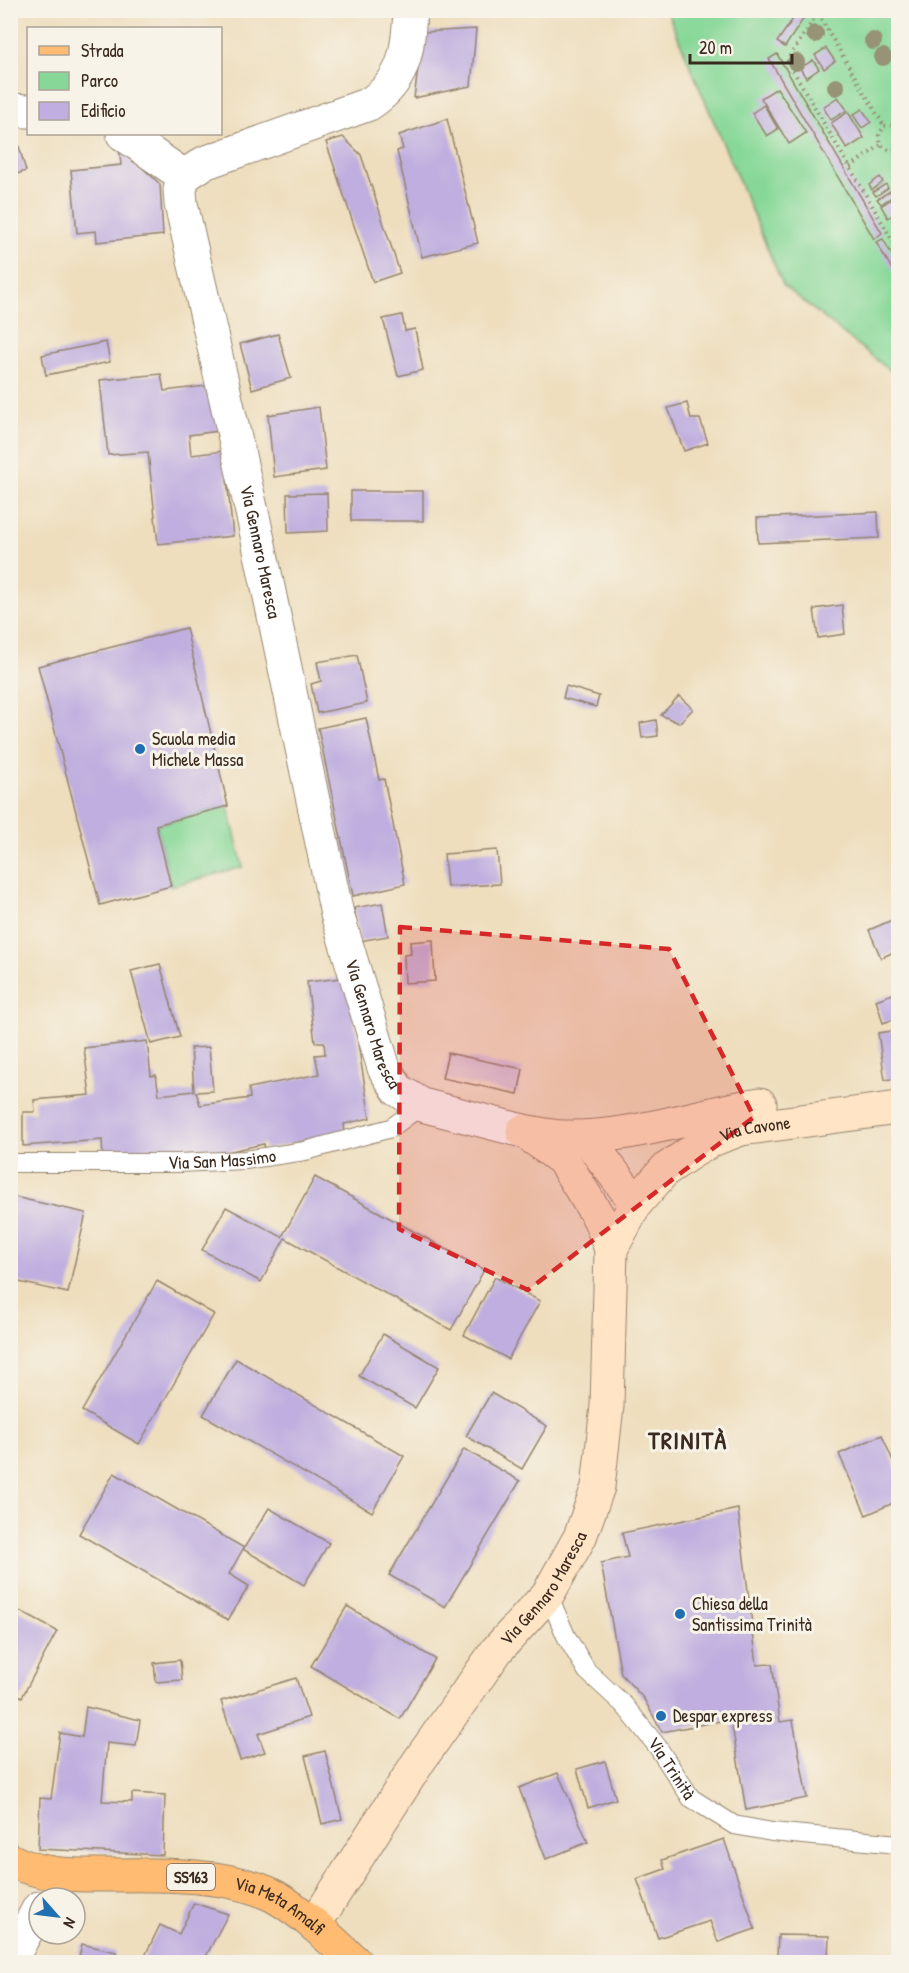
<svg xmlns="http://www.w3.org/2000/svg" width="909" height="1973" font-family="'Patrick Hand',sans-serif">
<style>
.green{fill:#87d898;stroke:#61815b;stroke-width:1.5}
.building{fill:#bfaedf}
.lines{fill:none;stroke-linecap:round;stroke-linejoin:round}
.lane-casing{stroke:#94846e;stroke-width:20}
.street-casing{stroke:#94846e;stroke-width:35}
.secondary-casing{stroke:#94846e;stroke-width:35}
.primary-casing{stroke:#94846e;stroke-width:35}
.path{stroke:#94846e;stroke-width:4;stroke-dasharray:1.5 4.5;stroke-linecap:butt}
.lane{stroke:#fff;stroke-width:18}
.street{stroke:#fff;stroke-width:33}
.secondary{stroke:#ffe4c6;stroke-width:33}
.primary{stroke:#ffbb71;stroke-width:33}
.tree{fill:#969376}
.marked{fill:#d62828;fill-opacity:0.2;stroke:#d62828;stroke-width:4.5;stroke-dasharray:12 8;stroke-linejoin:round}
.poi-dot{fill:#1f6fb2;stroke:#f7f3e8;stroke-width:2}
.labels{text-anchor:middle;stroke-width:6;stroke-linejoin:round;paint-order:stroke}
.shield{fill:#f7f3e8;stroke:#73665b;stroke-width:1.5}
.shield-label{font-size:16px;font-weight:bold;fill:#3b2a1e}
.street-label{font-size:18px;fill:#3b2a1e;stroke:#f7f3e8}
.poi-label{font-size:18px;fill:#3b2a1e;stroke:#f7f3e8;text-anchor:start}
.district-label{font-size:24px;font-weight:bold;letter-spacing:1.5px;fill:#3b2a1e;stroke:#f7f3e8}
</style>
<rect width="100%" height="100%" fill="#f7f3e8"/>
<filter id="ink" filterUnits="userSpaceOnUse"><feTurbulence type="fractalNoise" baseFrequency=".0167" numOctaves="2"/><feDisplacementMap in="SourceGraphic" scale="12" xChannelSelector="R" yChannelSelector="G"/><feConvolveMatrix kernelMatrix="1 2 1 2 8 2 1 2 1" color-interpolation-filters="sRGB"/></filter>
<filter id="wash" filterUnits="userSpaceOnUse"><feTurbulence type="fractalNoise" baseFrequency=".008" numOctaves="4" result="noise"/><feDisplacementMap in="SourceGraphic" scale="24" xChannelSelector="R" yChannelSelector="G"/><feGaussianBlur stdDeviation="1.35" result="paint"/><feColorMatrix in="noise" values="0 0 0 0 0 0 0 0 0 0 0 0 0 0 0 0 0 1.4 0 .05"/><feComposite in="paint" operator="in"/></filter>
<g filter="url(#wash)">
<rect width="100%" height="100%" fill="#eedebe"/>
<g class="green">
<path d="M667 11H898V377L783 285Z"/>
<path d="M228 806 243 867 171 886 156 825Z"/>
</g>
<g id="blocks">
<g class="building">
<path d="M799 10H809L785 47 777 42Z"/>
<path d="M476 29 471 86 414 98 423 32Z"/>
<path d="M826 48 835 61 824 69 815 55Z"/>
<path d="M777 54 882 233 874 239 769 59Z"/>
<path d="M813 60 819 69 806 78 800 68Z"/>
<path d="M777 88 806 133 789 144 761 98Z"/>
<path d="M838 97 847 110 831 120 823 107Z"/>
<path d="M764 105 778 129 767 136 752 113Z"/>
<path d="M862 109 871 122 862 128 853 115Z"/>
<path d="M848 112 864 138 847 149 831 123Z"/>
<path d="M447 119 478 243 422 257 397 151 403 149 399 135Z"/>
<path d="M343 137 361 155 400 273 373 282 326 142Z"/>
<path d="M18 143 26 171 10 176V145Z"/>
<path d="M119 146 160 184 163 235 97 242 96 231 77 233 71 170 121 165Z"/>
<path d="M880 177 883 182 872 190 869 185Z"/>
<path d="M886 184 888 188 876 196 873 192Z"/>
<path d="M890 191 893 196 881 204 877 199Z"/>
<path d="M896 196 898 211 888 218 881 206Z"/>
<path d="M883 239 898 265V279L876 242Z"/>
<path d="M402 315 405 331 415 329 423 370 398 376 383 319Z"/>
<path d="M278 334 291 378 252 389 240 344Z"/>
<path d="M106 342 110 362 46 375 42 355Z"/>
<path d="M161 374 164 391 214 385 218 431 189 435 191 455 224 451 233 536 158 544 148 452 108 455 100 380Z"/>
<path d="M687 403 691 419H700L708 443 684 451 668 408Z"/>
<path d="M319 407 326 470 274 477 268 415Z"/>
<rect x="351" y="491" width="72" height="30"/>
<path d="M327 493 328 531 288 533 287 494Z"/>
<path d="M878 512 879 538 758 543 757 518Z"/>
<path d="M842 605 845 634 818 638 814 609Z"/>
<path d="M186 628 228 806 156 825 171 886 100 905 38 666Z"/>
<path d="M357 655 367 703 317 713 311 684 321 681 317 662Z"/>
<path d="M566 686 599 696 596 707 563 698Z"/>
<path d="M679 696 693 709 679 723 661 715Z"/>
<path d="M366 718 379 780 384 779 405 884 353 896 318 728Z"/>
<path d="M656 720 658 736 642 738 640 723Z"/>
<path d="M497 850 500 884 447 887 444 854Z"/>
<path d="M382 903 388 936 360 941 354 908Z"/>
<path d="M892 920 898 933V950L881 958 869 930Z"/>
<path d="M433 940 435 981 405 983 404 955 411 954 410 942Z"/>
<path d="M160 964 180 1037 151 1044 131 971Z"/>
<path d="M341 978 350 994 370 1118 344 1124 345 1133 265 1149 264 1144 212 1155 103 1161 102 1140 23 1146V1112H35L34 1100 90 1095 84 1048 147 1041 151 1076 156 1075 159 1095 194 1091 191 1048 209 1047 213 1091 196 1092 200 1105 250 1098 249 1088 319 1074 315 1055 325 1054 324 1042H315L307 982Z"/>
<path d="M898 992V1018L883 1023 876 1000Z"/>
<path d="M898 1030V1078L885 1080 878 1033Z"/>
<path d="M448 1053 523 1069 518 1094 442 1078Z"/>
<path d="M315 1177 484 1270 451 1330 285 1238 261 1282 202 1250 226 1207 282 1237Z"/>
<path d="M10 1196 86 1213 68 1293 10 1280Z"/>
<path d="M495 1277 540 1301 508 1359 464 1335Z"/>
<path d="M157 1281 214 1314 139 1444 82 1411Z"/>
<path d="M383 1334 439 1367 415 1408 359 1376Z"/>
<path d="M236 1359 404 1456 372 1512 203 1415Z"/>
<path d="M491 1393 547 1426 522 1469 466 1436Z"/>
<path d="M882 1435 898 1473V1501L866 1515 839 1454Z"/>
<path d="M464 1449 520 1481 445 1607 389 1575Z"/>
<path d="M114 1473 244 1548 269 1508 329 1543 304 1585 243 1549 229 1574 249 1586 228 1620 79 1534Z"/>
<path d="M738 1509 757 1665 772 1664 780 1722 793 1720 807 1798 746 1810 731 1719 662 1732 644 1699 621 1674 601 1563 628 1557 622 1533Z"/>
<path d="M10 1606 57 1631 22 1697 10 1691Z"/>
<path d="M347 1606 435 1659 400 1719 311 1666Z"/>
<path d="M180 1660 182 1680 156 1682 154 1663Z"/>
<path d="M296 1678 309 1717 258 1734 265 1752 240 1760 221 1701Z"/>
<path d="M86 1707 140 1720 136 1746 107 1743 102 1801 132 1802V1793L165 1795 163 1855 38 1849 40 1798 51 1799 60 1733 82 1737Z"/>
<path d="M325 1751 342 1819 322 1824 305 1756Z"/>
<path d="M605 1761 616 1799 588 1808 577 1769Z"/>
<path d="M558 1773 588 1842 546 1859 519 1788Z"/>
<path d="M724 1839 755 1929 718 1942 710 1921 658 1938 637 1879 665 1869 662 1860Z"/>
<path d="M194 1903 228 1914 203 1962H142L160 1925 179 1934Z"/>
<path d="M778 1935 829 1936 828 1959 777 1957Z"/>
<path d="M82 1944 116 1952 114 1962H78Z"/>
</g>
</g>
</g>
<g filter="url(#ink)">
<use href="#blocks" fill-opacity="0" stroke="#94846e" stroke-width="1.5"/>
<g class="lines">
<g class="lane-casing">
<g id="lane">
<path id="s1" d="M10 1163H178L245 1160 305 1151 391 1128 422 1105"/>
<path id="s2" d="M548 1594 566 1636 587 1671 624 1705 657 1746 691 1798 734 1825 772 1832 898 1844"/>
</g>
</g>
<g class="street-casing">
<g id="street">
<path id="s3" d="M410 10C408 51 405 81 369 104L204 163 184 176 180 190 181 204 254 521 337 914 384 1068 398 1090 422 1105 523 1131"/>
<path d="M10 110 28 111"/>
<path d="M123 134 184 176"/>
<path d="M13 1962 15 1952 39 1908"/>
</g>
</g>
<g class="secondary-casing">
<g id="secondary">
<path d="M523 1131C536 1133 550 1137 564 1137 630 1139 695 1115 760 1104"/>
<path d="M528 1134 563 1160 599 1218 611 1249"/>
<path d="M586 1137 636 1203"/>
<path id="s4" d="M314 1925 419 1761 497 1650 548 1594 580 1537 598 1487 607 1406 611 1249 636 1203 665 1170 690 1153 714 1139 741 1129 898 1108"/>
</g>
</g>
<g class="primary-casing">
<g id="primary">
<path id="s5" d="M10 1860C43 1877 77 1875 112 1875 159 1874 232 1874 274 1896 304 1913 330 1939 355 1962"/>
</g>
</g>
<g class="path">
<path d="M820 10 787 60 898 250"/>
<path d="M818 14 884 126"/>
<path d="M898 125 884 126 879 135 881 145 889 150 898 149"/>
<path d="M850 167 881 145"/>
</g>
<use href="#lane" class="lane"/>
<use href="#street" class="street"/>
<use href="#secondary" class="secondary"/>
<use href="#primary" class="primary"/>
</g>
<g class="tree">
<circle cx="815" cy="34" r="9"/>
<circle cx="873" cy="41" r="9"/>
<circle cx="883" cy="57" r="9"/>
<circle cx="796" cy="62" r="9"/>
<circle cx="836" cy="87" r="9"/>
</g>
</g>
<path class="marked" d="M400 927 669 949 754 1117 528 1290 399 1229Z"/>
<g class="poi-dot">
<circle cx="140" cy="749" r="6"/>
<circle cx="680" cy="1614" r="6"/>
<circle cx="661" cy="1716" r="6"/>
</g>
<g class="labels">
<rect class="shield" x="167" y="1864" width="48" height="26" rx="4.5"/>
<g class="shield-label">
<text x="191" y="1883">SS163</text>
</g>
<g class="street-label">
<text dy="6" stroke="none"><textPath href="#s3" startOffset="692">Via Gennaro Maresca</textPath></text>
<text dy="6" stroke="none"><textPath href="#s3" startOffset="1178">Via Gennaro Maresca</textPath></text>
<text dy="6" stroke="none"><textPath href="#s4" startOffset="960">Via Cavone</textPath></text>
<text dy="6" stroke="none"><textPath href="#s1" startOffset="212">Via San Massimo</textPath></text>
<text dy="6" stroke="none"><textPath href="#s4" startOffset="408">Via Gennaro Maresca</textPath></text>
<text dy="6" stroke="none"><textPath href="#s2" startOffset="216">Via Trinità</textPath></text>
<text dy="6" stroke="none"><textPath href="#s5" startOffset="278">Via Meta Amalfi</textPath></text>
</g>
<g class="poi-label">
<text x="152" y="745">Scuola media<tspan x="152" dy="21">Michele Massa</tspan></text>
<text x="692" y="1610">Chiesa della<tspan x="692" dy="21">Santissima Trinità</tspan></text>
<text x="673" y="1722">Despar express</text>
</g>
<g class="district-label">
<text x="688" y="1449">TRINITÀ</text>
</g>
</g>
<rect width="909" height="1973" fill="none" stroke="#f7f3e8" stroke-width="36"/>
<rect x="27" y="27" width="195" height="108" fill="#f7f3e8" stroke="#aca397" stroke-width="1.5"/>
<rect x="39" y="46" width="30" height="9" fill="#ffbb71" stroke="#aca397" stroke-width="1.5"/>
<text x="81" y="57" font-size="18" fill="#3b2a1e">Strada</text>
<rect x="39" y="72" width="30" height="18" fill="#87d898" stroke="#aca397" stroke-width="1.5"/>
<text x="81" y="87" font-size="18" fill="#3b2a1e">Parco</text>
<rect x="39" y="102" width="30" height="18" fill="#bfaedf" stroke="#aca397" stroke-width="1.5"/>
<text x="81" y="117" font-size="18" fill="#3b2a1e">Edificio</text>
<g transform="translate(57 1916) rotate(118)"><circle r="28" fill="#f7f3e8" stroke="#aca397" stroke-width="1.5"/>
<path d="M0-4.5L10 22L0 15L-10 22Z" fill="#1f6fb2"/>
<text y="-9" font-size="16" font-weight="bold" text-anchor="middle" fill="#3b2a1e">N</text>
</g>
<path d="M690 54v9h102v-9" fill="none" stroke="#3b2a1e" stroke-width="3"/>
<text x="699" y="54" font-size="18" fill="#3b2a1e" stroke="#f7f3e8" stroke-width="4.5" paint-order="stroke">20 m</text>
</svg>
